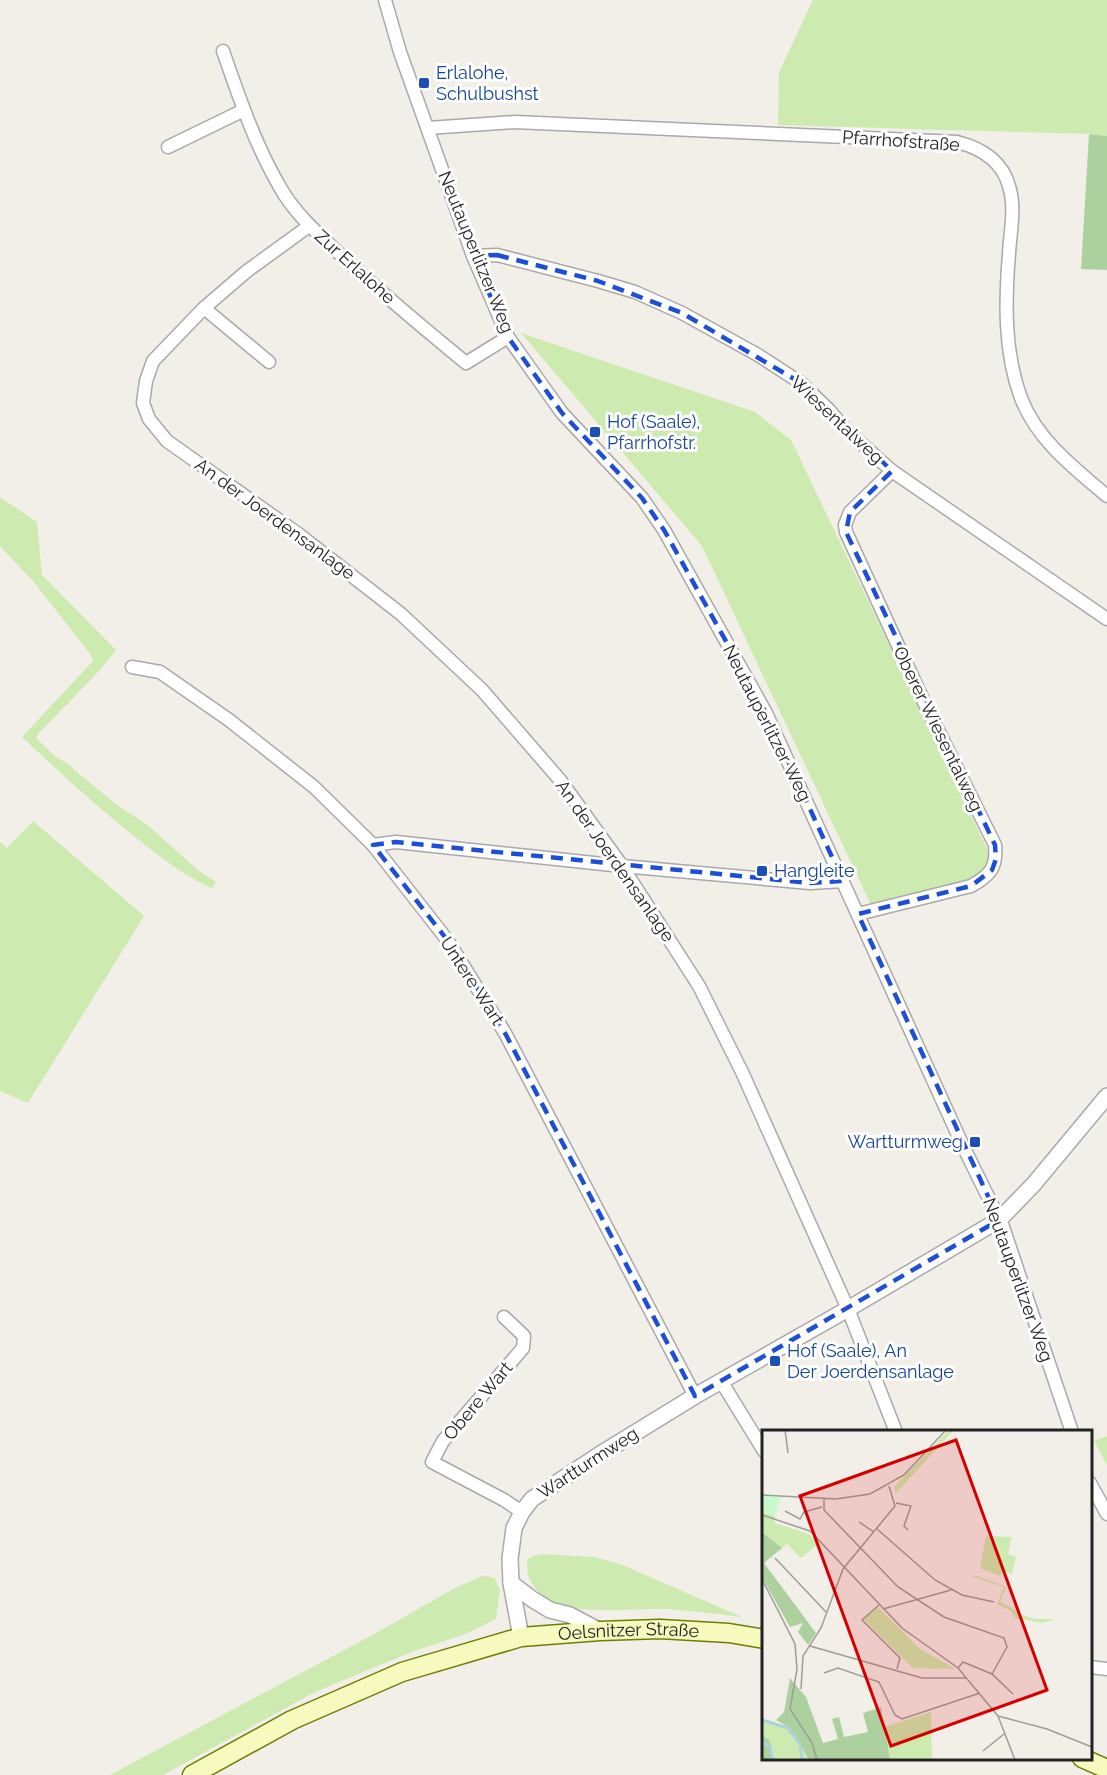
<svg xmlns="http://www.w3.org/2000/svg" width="1107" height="1775" font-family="Raleway,sans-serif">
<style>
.grass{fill:#cdebb0}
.forest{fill:#add19e}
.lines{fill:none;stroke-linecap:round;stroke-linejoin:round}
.minor-casing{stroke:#a9a9a9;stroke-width:15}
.tertiary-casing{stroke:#a9a9a9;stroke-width:18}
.secondary-casing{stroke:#707d05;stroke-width:21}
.minor{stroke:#fff;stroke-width:12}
.tertiary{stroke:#fff;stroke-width:15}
.secondary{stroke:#f7fabf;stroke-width:18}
.marked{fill:none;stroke:#1d4ed8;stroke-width:4.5;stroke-dasharray:12 8;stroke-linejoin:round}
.transit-dot{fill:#1a4fb4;stroke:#fff;stroke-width:2}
.labels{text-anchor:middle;stroke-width:6;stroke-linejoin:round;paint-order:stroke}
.transit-label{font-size:18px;fill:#164399;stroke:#fff;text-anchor:start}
.street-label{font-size:18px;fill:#222;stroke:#fff}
.inset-river{fill:none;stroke:#aad3df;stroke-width:3}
.inset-road{fill:none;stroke:#9f9d99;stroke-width:1.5}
.view{fill:#d40000;fill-opacity:0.15;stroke:#d40000;stroke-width:3}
.inset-edge{fill:none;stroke:#222;stroke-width:3}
</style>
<rect width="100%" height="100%" fill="#f2efe9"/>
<g class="grass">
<path d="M813 0H1107V136L1089 134 778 125 779 72Z"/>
<path d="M521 333 755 412 791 440 987 849 990 861 980 880 871 905 702 546Z"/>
<path d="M0 497 37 522 42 575 116 650 100 670 39 733 36 738 56 757 68 764 80 775 121 808 145 823 199 871 216 882 212 889C200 882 188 876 176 868 121 829 71 783 22 737L93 661 91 655 33 581 0 546Z"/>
<path d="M33 821 144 916 28 1103 0 1091V842L7 848Z"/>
<path d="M1107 1436V1465L1094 1441Z"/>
<path d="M542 1554 594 1557 620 1564 742 1617C717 1614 693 1611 668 1609 639 1608 576 1615 553 1602 543 1597 535 1590 530 1580 528 1575 527 1571 527 1566 526 1556 534 1556 542 1554Z"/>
<path d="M485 1575 495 1579 500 1590 496 1619 468 1633 414 1651 315 1692 163 1775H110L376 1633 455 1588Z"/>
</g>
<path class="forest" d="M1089 134 1107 136V270L1081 269Z"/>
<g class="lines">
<g class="minor-casing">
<g id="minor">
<path d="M385 0 400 52 473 256 508 337 562 413 642 498 664 530 766 713 963 1146 1003 1227 1072 1432"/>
<path d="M223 51C240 100 257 150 284 194 300 219 323 238 344 258 383 295 425 329 466 363L508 337"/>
<path d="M428 128 515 122 957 142C981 148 1002 161 1009 186 1016 208 1010 232 1009 254 1005 302 1004 352 1021 398 1037 440 1074 468 1107 496"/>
<path d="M168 147 244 110"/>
<path d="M309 226 247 271 204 308 153 361 146 381 143 403 149 419 167 441 297 533 401 614 482 690 560 780 622 866 699 986 742 1072 848 1309 896 1432"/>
<path d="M473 256 497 255 598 281 635 292 682 313 758 355 801 383 830 411 845 429 892 471 1107 619"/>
<path d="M204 308 269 362"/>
<path d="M132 667 160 672 229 720 314 787 373 845 448 941 505 1033 695 1396"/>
<path d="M373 845 396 842 622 866 810 883 843 881"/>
<path d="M858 914 971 886C991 875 997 867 995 845L924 702 846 532 845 525 850 512 892 471"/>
<path d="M504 1317 524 1336 523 1348 443 1441 432 1462 504 1500 522 1512"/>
<path d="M721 1381 764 1451"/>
<path d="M1090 1483 1107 1514"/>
<path d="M1090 1667 1107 1669"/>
</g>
</g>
<g class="tertiary-casing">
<g id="tertiary">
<path d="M511 1583 532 1599 550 1610 570 1615 600 1631"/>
<path d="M521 1637 511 1583 510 1559 514 1528 522 1512 532 1499 599 1455 695 1396 848 1309 999 1220 1033 1185 1107 1096"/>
</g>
</g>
<g class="secondary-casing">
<g id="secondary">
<path d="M1082 1758 1107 1769"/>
<path id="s1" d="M192 1775 292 1720 402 1672 521 1637 600 1631 660 1629 729 1633 764 1639"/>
</g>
</g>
<use href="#minor" class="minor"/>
<use href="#tertiary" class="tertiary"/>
<use href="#secondary" class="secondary"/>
</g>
<path class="marked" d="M497 255 598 281 682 313 801 383 892 471 850 512 846 532 995 845 996 859 992 870 971 886 858 914 999 1220 695 1396 505 1033 448 941 373 845 396 842 810 883 843 881 766 713 664 530 642 498 562 413 508 337 473 256Z"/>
<g class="transit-dot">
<rect x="418" y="77" width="12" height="12" rx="3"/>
<rect x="589" y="426" width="12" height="12" rx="3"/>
<rect x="756" y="865" width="12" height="12" rx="3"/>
<rect x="969" y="1136" width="12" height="12" rx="3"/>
<rect x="769" y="1355" width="12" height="12" rx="3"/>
</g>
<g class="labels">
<g class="transit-label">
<text x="436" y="79">Erlalohe,<tspan x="436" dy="21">Schulbushst</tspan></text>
<text x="607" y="428">Hof (Saale),<tspan x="607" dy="21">Pfarrhofstr.</tspan></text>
<text x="774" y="877">Hangleite</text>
<text x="963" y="1148" text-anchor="end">Wartturmweg</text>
<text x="787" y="1357">Hof (Saale), An<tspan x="787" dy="21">Der Joerdensanlage</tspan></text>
</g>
<g class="street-label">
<text transform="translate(901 141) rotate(4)" y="6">Pfarrhofstraße</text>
<text transform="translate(476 252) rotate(68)" y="6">Neutauperlitzer Weg</text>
<text transform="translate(355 267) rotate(42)" y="6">Zur Erlalohe</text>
<text transform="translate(837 420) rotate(43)" y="6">Wiesentalweg</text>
<text transform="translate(275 519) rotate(36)" y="6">An der Joerdensanlage</text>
<text transform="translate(767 723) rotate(63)" y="6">Neutauperlitzer Weg</text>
<text transform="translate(938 729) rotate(64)" y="6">Oberer Wiesentalweg</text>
<text transform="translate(615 861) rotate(55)" y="6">An der Joerdensanlage</text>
<text transform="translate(472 981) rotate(57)" y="6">Untere Wart</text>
<text transform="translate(1018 1280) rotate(70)" y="6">Neutauperlitzer Weg</text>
<text transform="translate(478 1401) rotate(-50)" y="6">Obere Wart</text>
<text transform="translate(588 1463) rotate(-33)" y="6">Wartturmweg</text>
<text dy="6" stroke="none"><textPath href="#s1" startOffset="466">Oelsnitzer Straße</textPath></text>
</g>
</g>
<g transform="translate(762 1430)">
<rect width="330" height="330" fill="#f2efe9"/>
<path d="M187 0H192L134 63 132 57ZM0 82 13 86 12 93 47 104 57 113 39 128 25 114 20 118 0 102ZM224 106 250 107 246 124 254 127 250 144 240 141 238 146 218 138ZM209 146H215L244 157 238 171 257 183 272 189H294L280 193 253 188 249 181 235 174 242 157ZM116 177 158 219 194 239 151 238 101 189ZM169 282 170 330H128L120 298ZM0 288 28 298 47 330H12L8 311 0 305Z" fill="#cdebb0"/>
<path d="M0 102 20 118 2 133 54 203 46 215 36 202 41 193 28 197 0 147ZM28 248 44 267 61 313 76 309 70 289 77 287 82 307 106 302 101 283 119 277 128 330H47L28 298 14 290 22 282ZM0 305 8 311 12 330H0Z" fill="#add19e"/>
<path d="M0 66 19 67 13 86 0 82Z" fill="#c8facc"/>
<path class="inset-river" d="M0 290 26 298 38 314 40 330M0 311 8 317 10 330"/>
<path class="inset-road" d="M23 0 26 23M0 65 74 69 108 64 142 45 184 0M62 69V80L136 157 182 187 242 208 245 217 230 244M134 73 149 76 142 96 146 100M23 81 38 89 42 82 60 77M0 85 48 101 140 198 196 238 236 286 285 299 330 317M97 92 112 102M115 99 173 150 200 165 232 172M13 128 65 183M0 149 33 214 35 239 28 279 50 313 55 330M117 175 100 190 138 228 135 239M121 179 189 160M48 216 160 248H205M196 238 201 232 230 244 251 264M62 243 76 238 117 252 133 285 140 289 218 263M39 259 41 226 59 198 81 139 133 76 127 56M236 286 253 330M221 321 242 304"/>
<path class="view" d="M194 10 285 260 129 316 38 66Z"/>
<rect width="330" height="330" class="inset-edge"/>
</g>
</svg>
